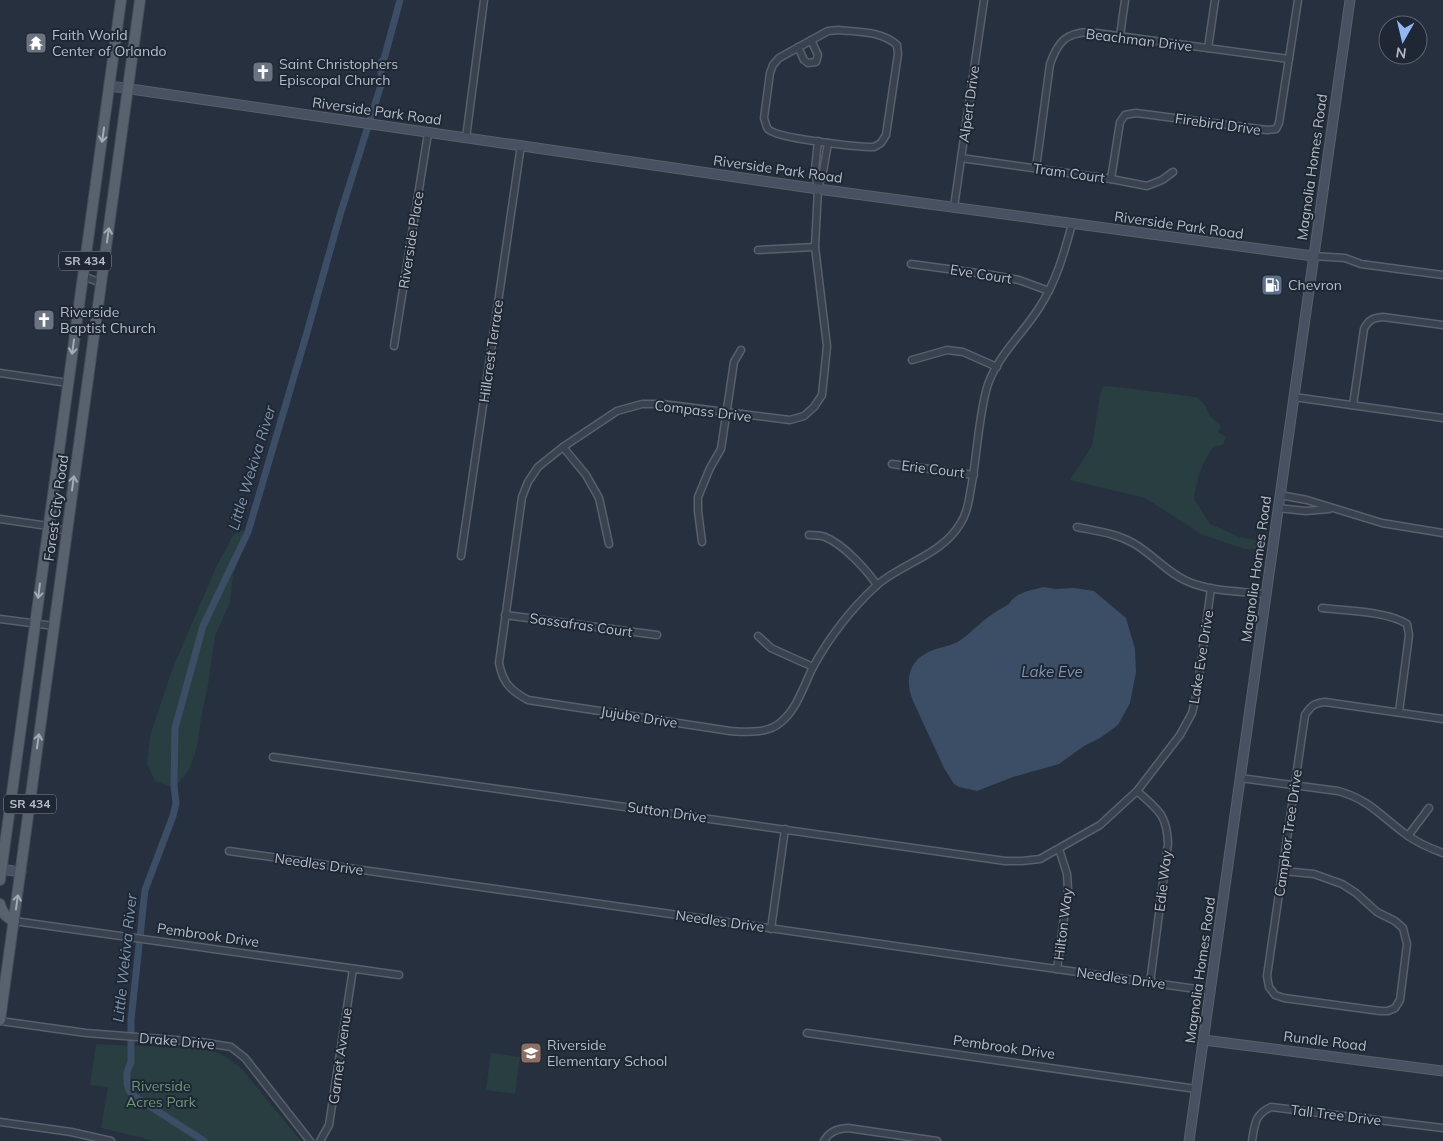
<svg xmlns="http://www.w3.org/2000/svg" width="1443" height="1141" font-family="Mulish,sans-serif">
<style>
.green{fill:#293e40}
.water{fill:#3c4d66}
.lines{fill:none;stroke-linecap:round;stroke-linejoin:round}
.canal{stroke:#3c4d66;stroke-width:7}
.street-casing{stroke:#57606c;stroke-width:9}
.secondary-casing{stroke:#57606c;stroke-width:11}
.primary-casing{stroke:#434b57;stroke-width:12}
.street{stroke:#39424e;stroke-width:6}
.secondary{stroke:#485161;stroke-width:9}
.primary{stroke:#58616e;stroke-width:10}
.oneway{stroke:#a3abb7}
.labels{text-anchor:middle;stroke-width:4;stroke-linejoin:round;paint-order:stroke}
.shield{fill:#1e2733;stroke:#88909c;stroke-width:1}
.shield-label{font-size:12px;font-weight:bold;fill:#b6bdc9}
.poi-label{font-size:14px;fill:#b6bdc9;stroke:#1e2733;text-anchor:start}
.street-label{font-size:14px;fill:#b6bdc9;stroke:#1e2733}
.park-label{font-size:14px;fill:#6e9978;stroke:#1e2733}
.water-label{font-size:15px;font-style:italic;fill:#7e93af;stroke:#1e2733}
</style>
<rect width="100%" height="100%" fill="#26303e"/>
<g class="green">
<path d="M1109 386 1196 397C1203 402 1208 407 1209 415L1221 426 1218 432 1226 437 1223 445 1213 447C1201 466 1197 477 1194 499L1210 524 1240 537 1259 541V549H1244L1201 534 1145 498 1070 480 1092 446 1100 394 1103 387Z"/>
<path d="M241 530 248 532 245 544 233 575 230 602 215 636 208 685 201 719 197 747 189 770 176 786H169L155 781 147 764 150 736 172 670 217 565 234 534Z"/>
<path d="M96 1044 199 1049 216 1052 228 1058 242 1069 301 1141H154L101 1128 108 1087 90 1085Z"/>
<path d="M491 1053 520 1057 515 1094 486 1090Z"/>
</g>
<path class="water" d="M1044 587 1055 589 1074 588 1094 591 1126 618 1135 649 1136 672 1130 703 1118 725 1100 738 1084 746 1059 764 1013 777 977 791 959 787 954 784 944 768 913 701C904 679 909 659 933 650 941 647 951 646 959 641 966 637 973 629 980 624 988 616 999 610 1009 604 1016 592 1032 590 1044 587Z"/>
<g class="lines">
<path class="canal" d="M204 1141 134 1096 129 1090 127 1083V1072L131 1062V1020L145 890 173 816 176 803 174 786 175 728 203 626 248 532 306 336 340 215 382 82 380 63 384 59 400 0"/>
<g class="street-casing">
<g id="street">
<path d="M839 30C858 32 882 31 897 45L898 54 886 135 881 143 874 147C859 147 777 139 768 129 766 126 765 121 764 118L770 73 773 65 779 58 828 31Z"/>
<path d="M1120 36 1125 0"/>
<path d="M798 47 804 60 808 63 816 62 818 55 811 40"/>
<path d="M1208 48 1215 0"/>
<path d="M466 138 484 0"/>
<path d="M818 141 815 170 818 189 815 247 827 346 825 366 822 395 814 407 804 416 790 420 662 404H642L617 411 563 447 538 467 528 482 522 497 499 663C503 683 510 690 528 700L730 731C746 732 768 734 781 722 797 709 804 685 813 667 829 638 851 609 876 586 900 564 942 555 960 524 967 514 969 500 971 488 977 456 978 423 986 391 994 359 1022 335 1039 308 1056 282 1064 254 1072 224"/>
<path d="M961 158 1111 179 1147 186 1162 180 1173 172"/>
<path d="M1036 168 1050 64C1058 42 1065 33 1089 32L1289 59"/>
<path d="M1111 179 1120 122 1125 115 1136 113 1267 130 1276 129 1279 123 1298 0"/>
<path d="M818 188 823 172 828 143"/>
<path d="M954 207 984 0"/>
<path d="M758 250 815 247"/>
<path d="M1313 256 1345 258 1361 264 1443 275"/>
<path d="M911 264 992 275 1019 280 1049 291"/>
<path d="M83 276 101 283"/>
<path d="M394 346 428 133"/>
<path d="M912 360 947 350 963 352 997 367"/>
<path d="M0 373 68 383"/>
<path d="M1294 397 1443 418"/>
<path d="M1353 405 1364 329C1368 320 1373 318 1383 317L1443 325"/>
<path d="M563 447 586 475 599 498 609 544"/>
<path d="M892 464 974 475"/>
<path d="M1280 495 1307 500 1382 523 1443 533"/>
<path d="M1278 508 1306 511 1329 509"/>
<path d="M0 519 48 526 66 531"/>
<path d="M1077 527C1096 531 1115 533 1133 543 1153 554 1168 574 1189 582 1213 592 1241 591 1266 594"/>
<path d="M809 535C814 535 820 535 825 537 843 544 866 569 877 585"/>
<path d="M702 542 698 511V497L710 468 721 449 734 362 741 350"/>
<path d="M461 556 521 145"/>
<path d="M1322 608C1346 611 1387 611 1407 624L1409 635 1399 712"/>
<path d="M505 615 657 635"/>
<path d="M0 619 54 626"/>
<path d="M758 636 771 648 813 667"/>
<path d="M273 757 1005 861H1022L1040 859 1100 825 1137 791 1180 735 1192 713 1197 692 1211 588"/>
<path d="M1240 778 1338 791C1368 799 1380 815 1404 833 1416 842 1429 848 1443 853"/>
<path d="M1137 791C1158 810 1167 814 1168 844L1150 983"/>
<path d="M1408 836 1429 808"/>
<path d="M229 851 1210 991"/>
<path d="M1283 871 1314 874 1342 884 1356 893 1377 912 1395 921 1403 928 1407 944 1400 1000 1395 1008 1388 1011H1380L1284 998 1275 995 1269 987 1267 976 1305 715C1311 706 1314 703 1325 702L1443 719"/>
<path d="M14 921 399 975"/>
<path d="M771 929 785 829"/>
<path d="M1057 969 1068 889 1067 874 1059 849"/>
<path d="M0 1021 86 1033 201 1042 231 1047 245 1058 310 1141"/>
<path d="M807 1033 1196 1089"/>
<path d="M0 1122 71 1132 111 1141"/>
<path d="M320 1141 329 1125 353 969"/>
<path d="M824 1141C830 1131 837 1129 848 1128L937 1141"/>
<path d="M1252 1141C1255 1124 1254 1115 1271 1107L1443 1128"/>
</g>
</g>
<g class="secondary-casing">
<g id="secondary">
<path d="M110 86 818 189 1313 256"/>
<path d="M0 869 21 872"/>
<path d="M1204 1040 1443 1071"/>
<path d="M1189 1141 1350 0"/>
</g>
</g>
<g class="primary-casing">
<g id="primary">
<path d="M0 880 121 0"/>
<path d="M0 904C2 913 6 917 14 921"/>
<path d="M0 1020 140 0"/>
</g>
</g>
<use href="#street" class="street"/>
<use href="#secondary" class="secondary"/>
<use href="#primary" class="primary"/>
</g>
<defs><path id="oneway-shaft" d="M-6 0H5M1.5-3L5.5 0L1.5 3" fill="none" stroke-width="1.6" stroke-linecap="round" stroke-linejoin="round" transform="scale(1.25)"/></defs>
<g class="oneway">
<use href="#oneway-shaft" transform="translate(103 135) rotate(98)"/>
<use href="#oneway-shaft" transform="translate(108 235) rotate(-82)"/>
<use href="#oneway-shaft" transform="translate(73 347) rotate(98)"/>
<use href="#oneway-shaft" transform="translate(73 483) rotate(-82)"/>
<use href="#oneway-shaft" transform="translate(39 591) rotate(97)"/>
<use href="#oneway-shaft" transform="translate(38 741) rotate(-82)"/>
<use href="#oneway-shaft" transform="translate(17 902) rotate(-82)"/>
</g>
<defs>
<g id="temple-square" transform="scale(1.125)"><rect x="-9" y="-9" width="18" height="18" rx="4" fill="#6b7280" stroke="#1e2733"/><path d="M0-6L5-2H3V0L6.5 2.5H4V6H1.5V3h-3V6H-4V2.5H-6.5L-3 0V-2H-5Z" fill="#fff"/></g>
<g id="church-square" transform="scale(1.125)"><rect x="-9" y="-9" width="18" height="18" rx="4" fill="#6b7280" stroke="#1e2733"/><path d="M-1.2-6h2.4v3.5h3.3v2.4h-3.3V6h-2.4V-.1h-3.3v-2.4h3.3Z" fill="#fff"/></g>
<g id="fuel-square" transform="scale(1.125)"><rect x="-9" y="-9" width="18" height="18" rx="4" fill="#5c6f8a" stroke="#1e2733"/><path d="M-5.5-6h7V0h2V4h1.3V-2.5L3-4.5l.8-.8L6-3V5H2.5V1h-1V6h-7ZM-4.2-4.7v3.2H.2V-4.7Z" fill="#fff"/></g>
<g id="school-square" transform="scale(1.125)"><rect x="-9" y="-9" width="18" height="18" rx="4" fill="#8d6e63" stroke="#1e2733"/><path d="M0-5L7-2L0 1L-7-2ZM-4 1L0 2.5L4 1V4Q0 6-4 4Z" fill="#fff"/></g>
</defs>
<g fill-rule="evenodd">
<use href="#temple-square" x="36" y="43"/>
<use href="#church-square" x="263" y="72"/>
<use href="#fuel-square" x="1272" y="285"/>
<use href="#church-square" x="44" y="320"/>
<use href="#school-square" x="531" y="1053"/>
</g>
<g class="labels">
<g class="shield">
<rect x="59" y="251.5" width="52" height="19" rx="4"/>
<rect x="4" y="794.5" width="52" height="19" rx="4"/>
</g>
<g class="shield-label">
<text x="85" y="265">SR 434</text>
<text x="30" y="808">SR 434</text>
</g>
<g class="poi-label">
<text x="52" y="40">Faith World<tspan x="52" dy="16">Center of Orlando</tspan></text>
<text x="279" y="69">Saint Christophers<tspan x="279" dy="16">Episcopal Church</tspan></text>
<text x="1288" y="290">Chevron</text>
<text x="60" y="317">Riverside<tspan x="60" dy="16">Baptist Church</tspan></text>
<text x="547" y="1050">Riverside<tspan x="547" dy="16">Elementary School</tspan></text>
</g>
<g class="street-label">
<text transform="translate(1139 40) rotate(7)" y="5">Beachman Drive</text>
<text transform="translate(969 104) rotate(-82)" y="5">Alpert Drive</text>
<text transform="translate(377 111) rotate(8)" y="5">Riverside Park Road</text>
<text transform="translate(1218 124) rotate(8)" y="5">Firebird Drive</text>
<text transform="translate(1312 167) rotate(-82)" y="5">Magnolia Homes Road</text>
<text transform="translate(778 169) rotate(8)" y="5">Riverside Park Road</text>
<text transform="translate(1069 173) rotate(8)" y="5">Tram Court</text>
<text transform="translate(1179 225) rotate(8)" y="5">Riverside Park Road</text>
<text transform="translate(411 240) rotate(-81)" y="5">Riverside Place</text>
<text transform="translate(981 274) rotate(9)" y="5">Eve Court</text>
<text transform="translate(491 351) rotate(-82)" y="5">Hillcrest Terrace</text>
<text transform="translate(703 411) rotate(7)" y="5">Compass Drive</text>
<text transform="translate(933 469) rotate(7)" y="5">Erie Court</text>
<text transform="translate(56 508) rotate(-82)" y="5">Forest City Road</text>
<text transform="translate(1256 569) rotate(-82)" y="5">Magnolia Homes Road</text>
<text transform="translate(581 625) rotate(8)" y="5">Sassafras Court</text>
<text transform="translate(1201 657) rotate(-81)" y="5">Lake Eve Drive</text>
<text transform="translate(639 717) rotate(9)" y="5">Jujube Drive</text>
<text transform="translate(667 812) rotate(8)" y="5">Sutton Drive</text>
<text transform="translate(1288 833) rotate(-82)" y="5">Camphor Tree Drive</text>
<text transform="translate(319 864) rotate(8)" y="5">Needles Drive</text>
<text transform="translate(1163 881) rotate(-83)" y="5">Edie Way</text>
<text transform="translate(720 921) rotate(8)" y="5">Needles Drive</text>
<text transform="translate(1063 924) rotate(-83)" y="5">Hilton Way</text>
<text transform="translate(208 935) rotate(8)" y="5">Pembrook Drive</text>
<text transform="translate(1200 970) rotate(-82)" y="5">Magnolia Homes Road</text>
<text transform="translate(1121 978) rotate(8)" y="5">Needles Drive</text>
<text transform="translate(177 1041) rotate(5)" y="5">Drake Drive</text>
<text transform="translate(1325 1041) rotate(7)" y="5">Rundle Road</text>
<text transform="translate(1004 1047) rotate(8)" y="5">Pembrook Drive</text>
<text transform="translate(340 1056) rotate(-82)" y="5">Garnet Avenue</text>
<text transform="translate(1336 1115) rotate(7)" y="5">Tall Tree Drive</text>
</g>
<g class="park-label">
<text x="161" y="1091">Riverside<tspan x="161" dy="16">Acres Park</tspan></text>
</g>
<g class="water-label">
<text transform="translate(252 468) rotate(-73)" y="5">Little Wekiva River</text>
<text x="1052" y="677">Lake Eve</text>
<text transform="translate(125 958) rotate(-84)" y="5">Little Wekiva River</text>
</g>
</g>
<g transform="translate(1403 40) rotate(188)"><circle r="24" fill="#1e2733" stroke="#5b636f"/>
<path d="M0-4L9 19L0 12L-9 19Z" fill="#90b6f4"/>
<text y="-8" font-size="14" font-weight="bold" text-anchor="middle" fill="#b6bdc9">N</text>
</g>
</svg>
